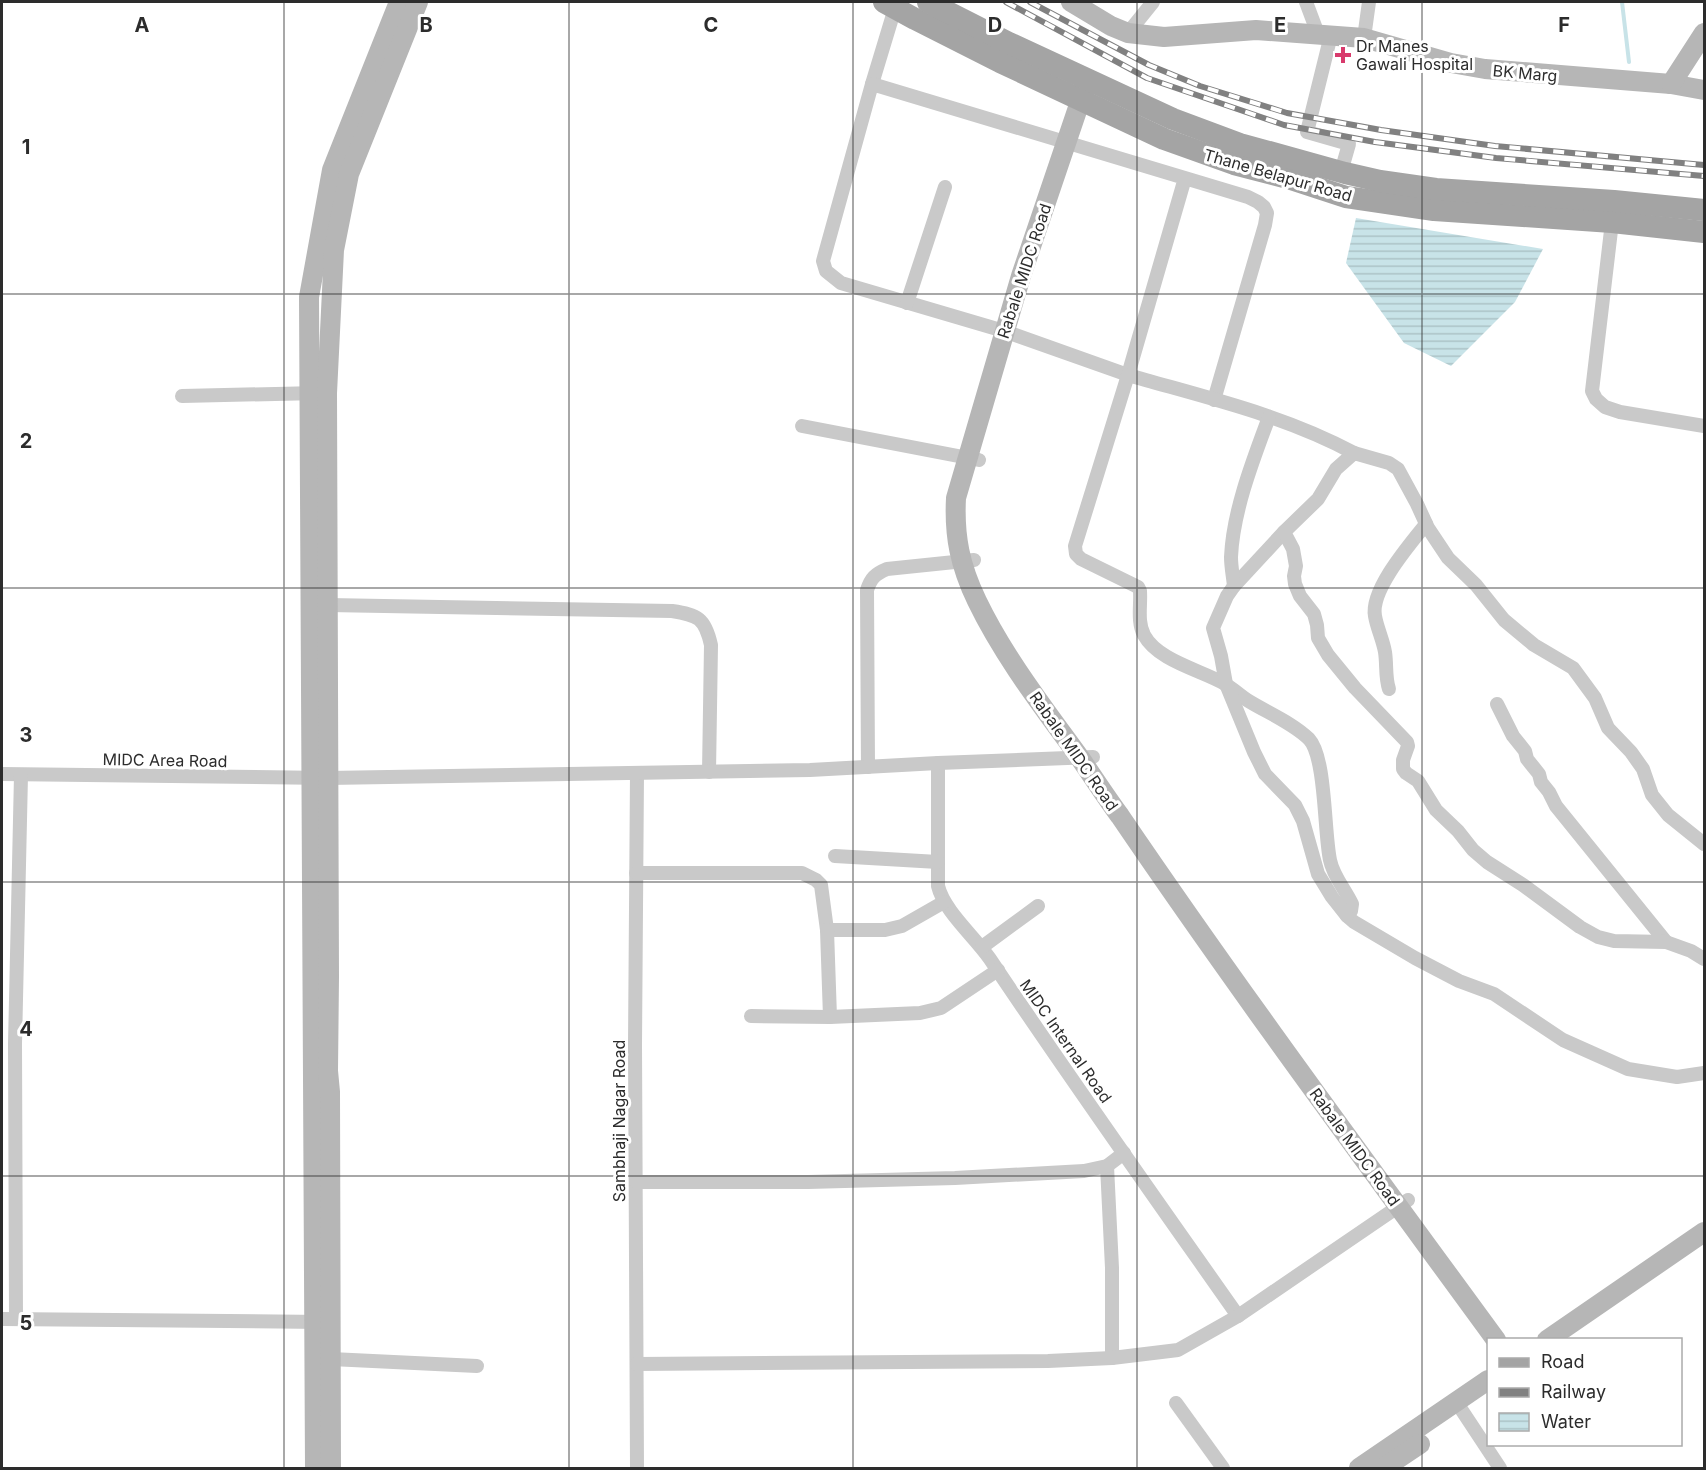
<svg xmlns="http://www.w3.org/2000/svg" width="1706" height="1470" font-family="Inter,sans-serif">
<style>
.water{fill:url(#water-rules)}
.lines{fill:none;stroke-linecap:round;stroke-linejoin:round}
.stream{stroke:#c8e3e8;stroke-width:4}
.street{stroke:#c9c9c9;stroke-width:14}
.secondary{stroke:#b6b6b6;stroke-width:20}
.primary{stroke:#a4a4a4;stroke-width:22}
.rail-casing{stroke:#818181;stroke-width:6}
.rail{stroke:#fff;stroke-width:4;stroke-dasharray:11;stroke-linecap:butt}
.grid{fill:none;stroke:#2c2c2c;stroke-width:1.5;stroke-opacity:0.55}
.poi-dot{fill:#d83a6c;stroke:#fff;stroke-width:2}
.labels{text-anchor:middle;stroke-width:6;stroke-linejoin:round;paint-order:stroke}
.poi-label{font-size:16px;fill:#2c2c2c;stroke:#fff;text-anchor:start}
.street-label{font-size:16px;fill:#2c2c2c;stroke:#fff}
.grid-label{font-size:20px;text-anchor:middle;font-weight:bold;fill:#2c2c2c;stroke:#fff;stroke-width:6;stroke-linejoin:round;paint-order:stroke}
</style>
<defs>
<pattern id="water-rules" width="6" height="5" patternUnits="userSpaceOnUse" patternTransform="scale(1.5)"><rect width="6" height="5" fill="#c8e3e8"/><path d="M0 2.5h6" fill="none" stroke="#acc3c7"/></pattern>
</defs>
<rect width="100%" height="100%" fill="#fff"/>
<path class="water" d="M1356 218 1543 249 1515 302 1451 366 1404 343 1346 263Z"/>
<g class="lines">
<path class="stream" d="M1622 2 1629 62"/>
<g class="street">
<path d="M1306 2 1318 34"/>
<path d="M1128 33 1153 2"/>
<path d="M1331 35 1307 132 1349 144 1341 172"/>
<path d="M1364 38 1369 2"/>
<path d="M872 84 895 8"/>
<path d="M1185 178 1128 375 1004 331 841 283 826 271 823 261 872 84 1248 197 1258 202 1264 207 1267 213 1265 225 1214 400"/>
<path d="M1612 222 1592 391 1596 399 1605 407 1620 412 1704 426"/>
<path d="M907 303 945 187"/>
<path d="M182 396 318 393"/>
<path d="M802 426 979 460"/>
<path d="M1354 453C1284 415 1204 397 1128 375L1075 546 1076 554 1081 559 1138 587 1140 591C1141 606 1137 621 1144 635 1158 661 1201 670 1225 684 1233 689 1240 695 1247 700 1266 712 1293 723 1309 739 1326 757 1324 832 1330 860 1333 876 1345 889 1352 904L1351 911 1347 916 1354 922 1415 958 1459 981 1494 994 1563 1040 1628 1069 1677 1077 1704 1073"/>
<path d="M1284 532 1234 586 1227 596 1213 628 1221 656 1226 684 1254 752 1265 774 1295 805 1303 821 1318 874 1332 897 1347 916"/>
<path d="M1234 586C1233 576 1231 567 1231 557 1233 511 1253 460 1269 417"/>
<path d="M328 605 672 611C698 615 705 618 711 645L709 772"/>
<path d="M1389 689C1385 677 1387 665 1385 652 1383 640 1377 628 1375 616 1370 590 1410 544 1426 524"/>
<path d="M1497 704 1513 736 1525 751 1527 759 1539 774 1541 782 1549 792 1556 806 1666 942"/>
<path d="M938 763V886C944 911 975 937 990 959 1071 1080 1155 1198 1238 1316"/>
<path d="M868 767 867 590C871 578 875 574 887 569L974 560"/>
<path d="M637 773 635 1045 637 1468"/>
<path d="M2 774 328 778 810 770 938 763 1093 757"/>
<path d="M1704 844 1668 815 1652 795 1643 769 1631 752 1608 728 1595 698 1573 668 1534 645 1504 620 1476 585 1448 558 1428 528 1417 504 1398 469 1389 463 1354 453 1336 469 1318 499 1284 532 1293 549 1296 566 1294 576 1295 584 1300 596 1314 614 1317 625 1318 638 1328 655 1355 688 1407 742 1408 746 1403 760V769L1406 773 1418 781 1436 810 1458 831 1473 850 1487 862 1523 885 1580 927 1598 937 1614 941 1666 942 1691 951 1704 959"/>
<path d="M835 856 938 862"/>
<path d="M636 873H802L816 880 821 885 827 930H885L902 926 944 902"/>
<path d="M827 930 830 1017"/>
<path d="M982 947 1038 906"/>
<path d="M751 1016 830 1017 920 1013 941 1008 998 970"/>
<path d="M1107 1166 1112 1268V1358"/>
<path d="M636 1182H808L955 1178 1084 1171 1107 1166 1124 1153"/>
<path d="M2 1319 323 1322"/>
<path d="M16 1319 15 1044 21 775"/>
<path d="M331 1359 477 1366"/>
<path d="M637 1364 1048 1361 1112 1358 1178 1350 1238 1316 1408 1200"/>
<path d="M1176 1403 1223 1468"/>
<path d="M1457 1403 1500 1468"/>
</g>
<g class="secondary">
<path d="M1071 2 1111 26 1128 33 1164 37 1256 30 1364 38 1451 63 1485 69 1671 84 1704 90"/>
<path d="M1671 84 1704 33"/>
<path d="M1085 87 1021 276 956 498C954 536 960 566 977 601 1004 657 1043 707 1080 758 1093 777 1106 797 1120 816 1241 994 1369 1166 1496 1340"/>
<path d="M1547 1340 1704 1232"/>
<path d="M315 1468 309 297 332 170 399 2"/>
<path d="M331 1468 330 1092 328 1071 329 977 327 393 334 250 349 174 418 2"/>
<path d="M1359 1468 1488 1380"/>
<path d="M1384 1468 1420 1444"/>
</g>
<g class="primary">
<path d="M884 2 915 19 1000 62 1164 139 1234 164 1288 178 1346 197 1434 210 1612 222 1704 232"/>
<path d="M928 2 1009 43 1173 119 1240 144 1345 173 1380 181 1436 189 1614 201 1704 210"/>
</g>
<g class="rail-casing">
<g id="rail">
<path d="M1006 2 1147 78 1284 125 1375 142 1496 158 1704 176"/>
<path d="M1030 2 1149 65 1200 86 1287 113 1381 130 1495 146 1704 165"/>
</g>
</g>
<use href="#rail" class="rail"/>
</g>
<path class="grid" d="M284 2V1468M569 2V1468M853 2V1468M1137 2V1468M1422 2V1468M2 294H1704M2 588H1704M2 882H1704M2 1176H1704"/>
<path class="poi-dot" d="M1340 46h6v6h6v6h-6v6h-6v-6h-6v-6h6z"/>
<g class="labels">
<g class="poi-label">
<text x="1356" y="52">Dr Manes<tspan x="1356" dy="18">Gawali Hospital</tspan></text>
</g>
<g class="street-label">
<text transform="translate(1525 73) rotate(5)" y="6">BK Marg</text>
<text transform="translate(1278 175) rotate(16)" y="6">Thane Belapur Road</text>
<text transform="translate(1024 271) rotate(-72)" y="6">Rabale MIDC Road</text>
<text transform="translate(1074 751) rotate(55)" y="6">Rabale MIDC Road</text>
<text transform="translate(165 760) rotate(1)" y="6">MIDC Area Road</text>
<text transform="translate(1066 1041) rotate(55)" y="6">MIDC Internal Road</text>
<text transform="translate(619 1121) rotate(-90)" y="6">Sambhaji Nagar Road</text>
<text transform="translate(1355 1147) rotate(54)" y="6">Rabale MIDC Road</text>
</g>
</g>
<g class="grid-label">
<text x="142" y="32">A</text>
<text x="426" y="32">B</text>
<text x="711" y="32">C</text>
<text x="995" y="32">D</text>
<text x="1280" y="32">E</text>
<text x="1564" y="32">F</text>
<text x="26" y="154">1</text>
<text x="26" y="448">2</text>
<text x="26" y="742">3</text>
<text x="26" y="1036">4</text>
<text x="26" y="1330">5</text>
</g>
<rect width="1706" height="1470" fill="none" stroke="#2c2c2c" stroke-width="6"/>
<rect x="1487" y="1338" width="195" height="108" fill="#ffffff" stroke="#ababab" stroke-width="1.5"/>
<rect x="1499" y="1358" width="30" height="9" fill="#a4a4a4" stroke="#ababab" stroke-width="1.5"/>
<text x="1541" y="1368" font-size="18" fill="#2c2c2c">Road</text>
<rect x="1499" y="1388" width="30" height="9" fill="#818181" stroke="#ababab" stroke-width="1.5"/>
<text x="1541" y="1398" font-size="18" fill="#2c2c2c">Railway</text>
<rect x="1499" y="1413" width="30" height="18" fill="url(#water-rules)" stroke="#ababab" stroke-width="1.5"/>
<text x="1541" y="1428" font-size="18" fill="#2c2c2c">Water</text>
</svg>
